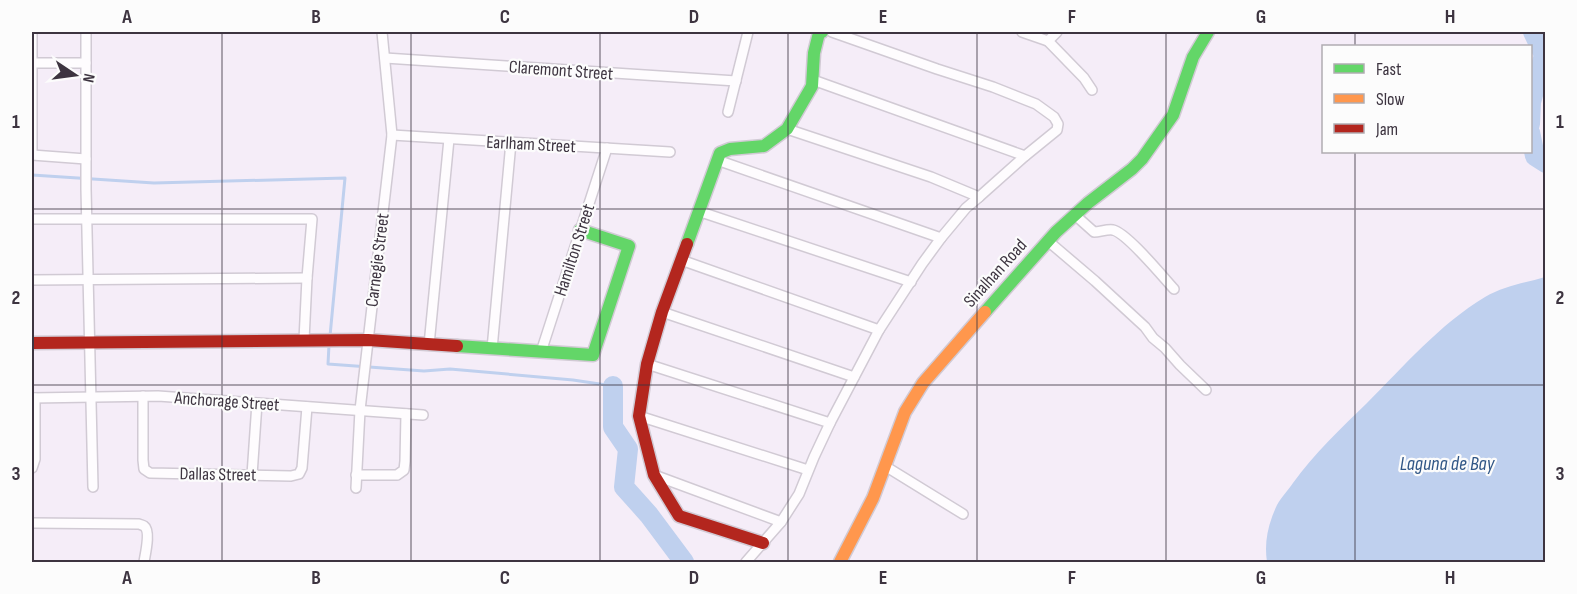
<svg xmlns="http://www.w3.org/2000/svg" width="1577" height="594" font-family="'Sofia Sans Condensed',sans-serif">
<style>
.water{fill:#bfd0ee}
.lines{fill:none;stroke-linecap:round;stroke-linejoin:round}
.stream{stroke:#bfd0ee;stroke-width:3}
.river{stroke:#bfd0ee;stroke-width:20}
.street-casing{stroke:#d1cad4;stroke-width:12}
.fast-casing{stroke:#d1cad4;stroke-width:15}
.slow-casing{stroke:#d1cad4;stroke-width:15}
.jam-casing{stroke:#d1cad4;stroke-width:15}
.street{stroke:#fefcfe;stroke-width:9}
.fast{stroke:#63d668;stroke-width:12}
.slow{stroke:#ff974d;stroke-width:12}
.jam{stroke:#b3261e;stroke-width:12}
.grid{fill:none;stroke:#3d3440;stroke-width:1.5;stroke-opacity:0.55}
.labels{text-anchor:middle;stroke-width:4.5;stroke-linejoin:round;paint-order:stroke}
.street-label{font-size:18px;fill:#3d3440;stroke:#fcfcfc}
.water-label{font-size:20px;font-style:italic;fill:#305686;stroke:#fcfcfc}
.neatline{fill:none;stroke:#3d3440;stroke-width:2}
.grid-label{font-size:20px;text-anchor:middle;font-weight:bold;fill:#3d3440}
</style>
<rect width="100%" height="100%" fill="#f5edf8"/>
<path class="water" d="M1545 277V562H1267C1264 542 1268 524 1277 505 1281 498 1288 490 1293 483 1314 454 1341 428 1367 403 1404 366 1440 324 1485 297 1504 286 1525 283 1545 277Z"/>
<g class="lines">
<g class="stream">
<path d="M32 175 154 183 345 178 330 336"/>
<path d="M329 345 328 364 424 371 450 369 573 380 613 386"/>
</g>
<g class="river">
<path d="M1530 124 1531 102 1544 55 1533 32"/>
<path d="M1530 132 1535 156 1546 163"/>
<path d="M613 386V427L628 449 624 487 649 515 684 562"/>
</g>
<g class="street-casing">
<g id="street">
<path d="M86 32V189L93 487"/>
<path d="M1022 32 1048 41 1057 32"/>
<path d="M1048 41 1084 78 1092 90"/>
<path d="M385 58 736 81"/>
<path d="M32 63H86"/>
<path d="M813 80 1025 156"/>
<path d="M728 112 748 32"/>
<path d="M787 129 931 177 979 197 1025 156 1057 130 1058 124 1054 117 1036 104 993 87 937 69 832 32"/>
<path d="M392 135 670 152"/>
<path d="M32 155V32"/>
<path d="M32 155 86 159"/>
<path d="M717 160 941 238"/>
<path d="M698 211 911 282"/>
<path d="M1075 215 1094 232C1100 232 1107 229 1113 230 1127 233 1163 277 1174 289"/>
<path d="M32 219H312L307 278 304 340"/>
<path d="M1048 241 1095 281 1145 327 1153 338 1165 348 1180 365 1206 390"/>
<path d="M681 260 879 330"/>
<path d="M32 280 307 278"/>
<path d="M662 312 854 377"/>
<path d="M429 345 449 139"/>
<path d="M492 349 511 142"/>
<path d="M541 352 607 148"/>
<path d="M647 364 830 423"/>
<path d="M143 396V460L144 469 150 473 291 476 299 474 302 468 307 407"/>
<path d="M32 398 158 396 423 415"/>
<path d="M639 416 808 470"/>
<path d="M885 466 963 514"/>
<path d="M32 468 35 459V398"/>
<path d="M252 475 257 403"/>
<path d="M356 475H397L404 470 405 461 406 414"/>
<path d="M654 475 781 522"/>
<path d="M356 488 360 410 392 135 382 32"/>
<path d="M32 523 139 524C141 525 143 525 144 526 151 531 145 555 144 562"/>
<path d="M746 562 781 522 799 494 814 457 830 423 879 330 922 264 941 238 966 208 979 197"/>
</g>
</g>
<g class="fast-casing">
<g id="fast">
<path d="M687 244 720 153 730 149 764 146 787 129 812 86 814 53 819 33 822 32"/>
<path d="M985 312 1056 232 1088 203 1132 169 1142 159 1173 115 1193 57 1208 32"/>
<path d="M457 346 593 355 629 246 580 230"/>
</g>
</g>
<g class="slow-casing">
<path id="slow" d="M840 562 873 498 905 412 923 383 985 312"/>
</g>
<g class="jam-casing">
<g id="jam">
<path d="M687 244 662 312 647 364 639 416 654 475 679 516 763 543"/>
<path d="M32 343 368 340 457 346"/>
</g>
</g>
<use href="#street" class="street"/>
<use href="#fast" class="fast"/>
<use href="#slow" class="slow"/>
<use href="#jam" class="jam"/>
</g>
<path class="grid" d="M222 32V562M411 32V562M600 32V562M788 32V562M977 32V562M1166 32V562M1355 32V46M1355 152V562M32 209H1546M32 385H1546"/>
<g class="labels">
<g class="street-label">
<text transform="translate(561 70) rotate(4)" y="6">Claremont Street</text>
<text transform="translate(531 144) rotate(3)" y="6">Earlham Street</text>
<text transform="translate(574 250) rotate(-72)" y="6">Hamilton Street</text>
<text transform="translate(377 260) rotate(-83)" y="6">Carnegie Street</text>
<text transform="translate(995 273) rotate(-48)" y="6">Sinalhan Road</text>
<text transform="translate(227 401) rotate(4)" y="6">Anchorage Street</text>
<text transform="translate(218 474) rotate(1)" y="6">Dallas Street</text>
</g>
<g class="water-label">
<text x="1447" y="470">Laguna de Bay</text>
</g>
</g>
<rect width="1577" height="594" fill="none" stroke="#fcfcfc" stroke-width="66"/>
<rect x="1322" y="45" width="210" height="108" fill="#fcfcfc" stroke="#b0acb1" stroke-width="1.5"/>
<rect x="1334" y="64" width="30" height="9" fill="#63d668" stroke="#b0acb1" stroke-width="1.5"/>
<text x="1376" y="75" font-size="18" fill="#3d3440">Fast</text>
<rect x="1334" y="94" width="30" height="9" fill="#ff974d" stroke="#b0acb1" stroke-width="1.5"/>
<text x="1376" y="105" font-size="18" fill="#3d3440">Slow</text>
<rect x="1334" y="124" width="30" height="9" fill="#b3261e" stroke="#b0acb1" stroke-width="1.5"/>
<text x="1376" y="135" font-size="18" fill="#3d3440">Jam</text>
<g transform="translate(75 75) rotate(103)" stroke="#fcfcfc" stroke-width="4.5" paint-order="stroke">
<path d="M0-4.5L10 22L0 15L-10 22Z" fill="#3d3440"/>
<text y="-9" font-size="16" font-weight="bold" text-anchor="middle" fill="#3d3440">N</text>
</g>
<rect x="33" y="33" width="1511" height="528" class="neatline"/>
<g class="grid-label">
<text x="127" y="23">A</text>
<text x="316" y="23">B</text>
<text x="505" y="23">C</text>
<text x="694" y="23">D</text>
<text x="883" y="23">E</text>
<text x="1072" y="23">F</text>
<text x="1261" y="23">G</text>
<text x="1450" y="23">H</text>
<text x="16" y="128">1</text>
<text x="1560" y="128">1</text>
<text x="16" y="304">2</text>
<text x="1560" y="304">2</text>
<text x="16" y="480">3</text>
<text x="1560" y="480">3</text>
<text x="127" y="584">A</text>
<text x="316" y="584">B</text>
<text x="505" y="584">C</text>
<text x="694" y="584">D</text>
<text x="883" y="584">E</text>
<text x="1072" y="584">F</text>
<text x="1261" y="584">G</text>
<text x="1450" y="584">H</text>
</g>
</svg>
